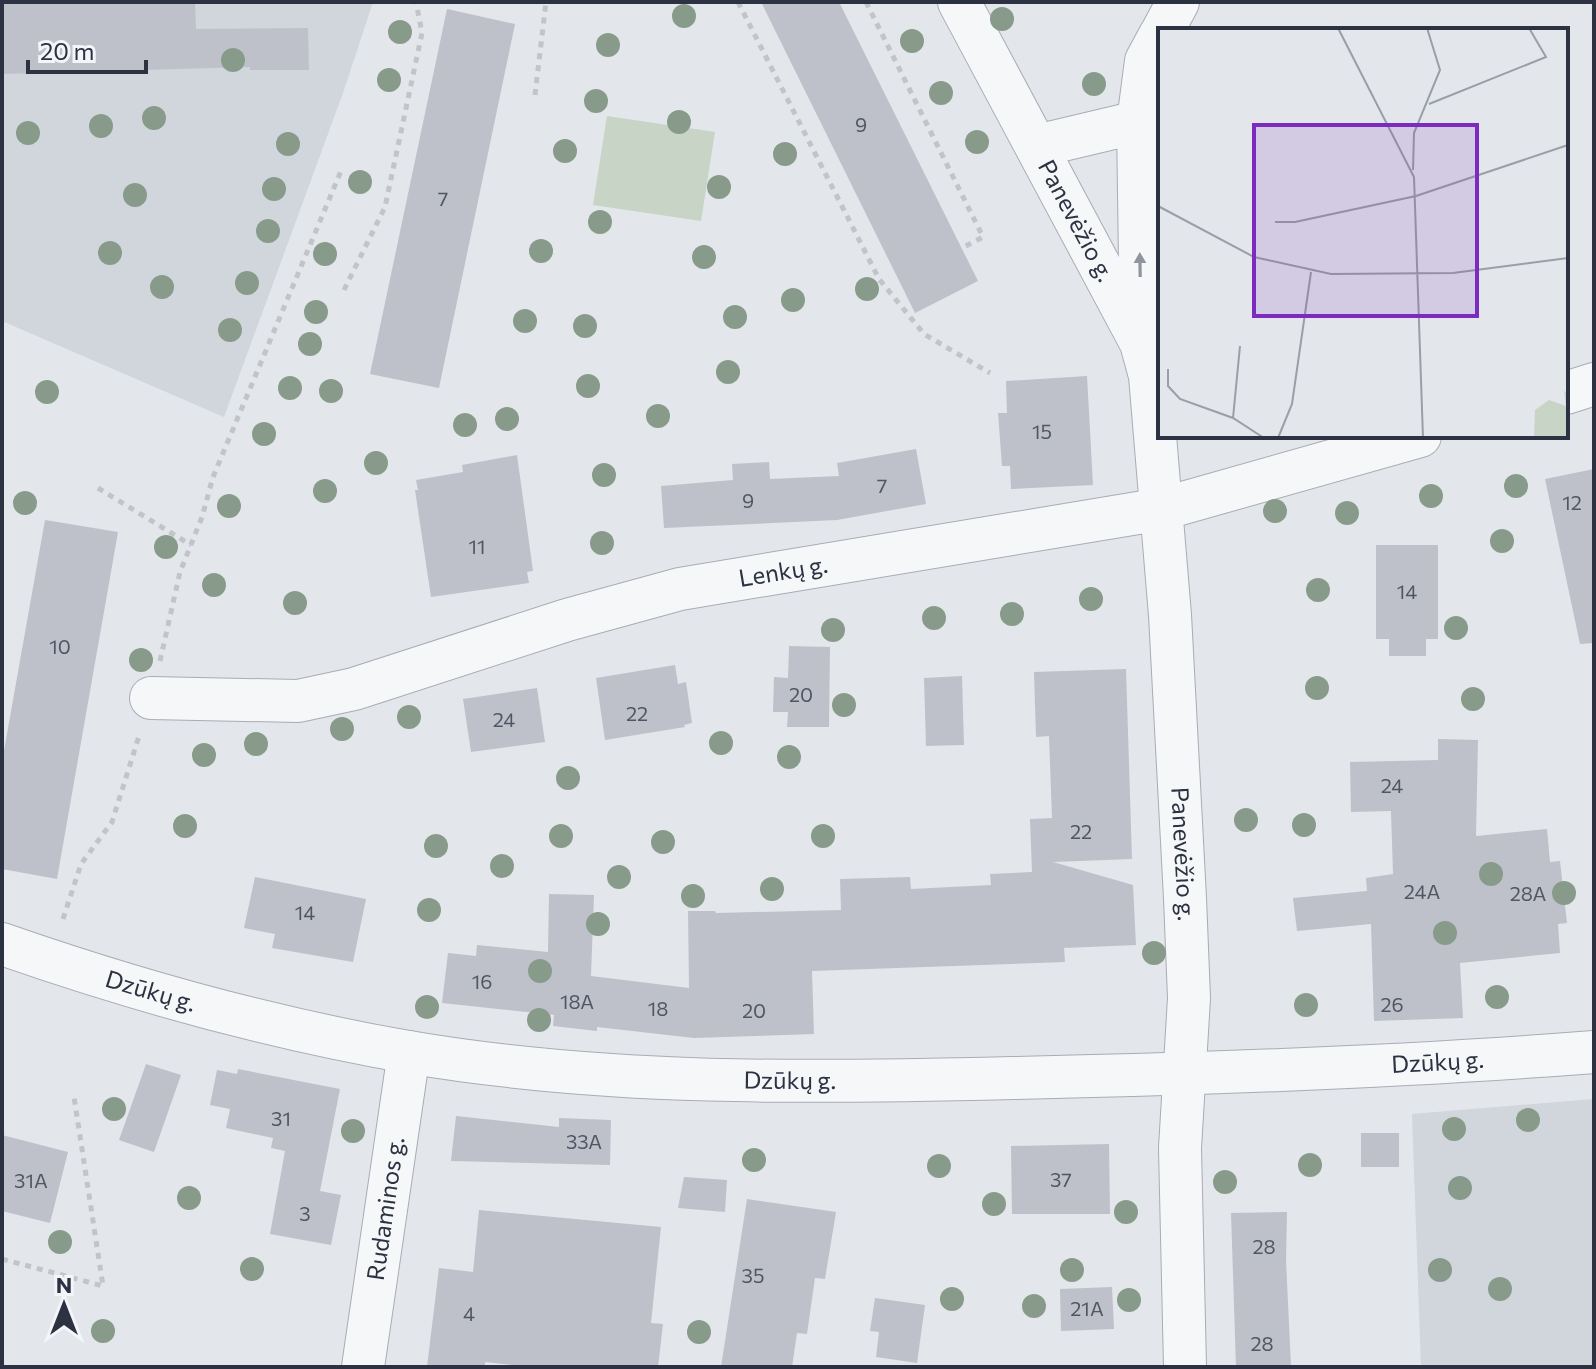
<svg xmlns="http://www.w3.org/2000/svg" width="1596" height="1369" font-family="Commissioner,sans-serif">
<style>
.built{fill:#d1d5dc}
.green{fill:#c8d4c5}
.building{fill:#bec1ca}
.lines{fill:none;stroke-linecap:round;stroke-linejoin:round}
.street-casing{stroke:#a8acb5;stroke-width:44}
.path{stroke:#c1c4c9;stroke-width:5;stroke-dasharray:6 6;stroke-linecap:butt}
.street{stroke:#f6f7f9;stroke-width:42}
.tree{fill:#889b8a}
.oneway{fill:#91949e}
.labels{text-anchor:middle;stroke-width:7;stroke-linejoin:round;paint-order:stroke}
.number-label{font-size:20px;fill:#505664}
.street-label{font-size:24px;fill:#2c3242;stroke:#f3f5f8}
.inset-road{fill:none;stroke:#9a9ea7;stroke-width:2}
.view{fill:#7b2cbf;fill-opacity:0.15;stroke:#7b2cbf;stroke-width:4}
.inset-edge{fill:none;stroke:#2c3242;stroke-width:4}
</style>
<rect width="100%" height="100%" fill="#e3e6eb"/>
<g class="built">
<path d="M2 2H373L343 93 224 417 2 321Z"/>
<path d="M1594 1099V1367H1421L1412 1114Z"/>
</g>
<path class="green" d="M607 116 715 132 701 221 593 205Z"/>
<g class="building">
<path d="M2 2H195L196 29 308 28 309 70H250V67L2 74Z"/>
<path d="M761 2H839L978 281 915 313Z"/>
<path d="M447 9 515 24 439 388 370 374Z"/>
<path d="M1087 376 1093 485 1011 489 1010 466H1002L998 413H1007L1006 381Z"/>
<path d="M916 449 926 504 837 520 664 528 661 486 733 480 732 464 769 462 770 479 839 476 837 463Z"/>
<path d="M517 455 533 571 527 572 529 583 431 597 415 490H418L416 480 463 472 462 465Z"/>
<path d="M1594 469V643L1580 644 1545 479Z"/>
<path d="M45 520 118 532 57 879 2 869V762Z"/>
<path d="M1376 545H1438V639H1426V656H1389V639H1376Z"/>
<path d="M789 646 830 647 829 727H787L788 712H773L774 677 788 678Z"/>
<path d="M675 665 678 684 686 682 692 723 684 725 685 727 605 740 596 678Z"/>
<path d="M1126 669 1132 859 1053 862 1133 885 1136 945 1064 948 1065 962 812 971 814 1034 694 1038 597 1027V1031L553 1026 554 1015 442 1003 448 953 476 956 477 945 548 952 549 894 594 895 591 976 689 988 688 911H715L716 913 841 910 840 879 910 877 911 889 991 885 990 874 1032 872 1030 819 1052 818 1049 736 1036 737 1034 672Z"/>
<path d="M962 676 964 745 926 746 924 678Z"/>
<path d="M537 688 545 742 471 752 463 699Z"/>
<path d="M1438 739 1478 740 1476 836 1547 829 1550 862 1560 861 1567 923 1558 924 1560 953 1460 963 1463 1018 1374 1021 1371 924 1297 931 1293 898 1367 891 1366 878 1393 874 1391 811 1351 812 1350 762 1438 760Z"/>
<path d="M255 877 366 899 353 962 272 948 275 934 244 928Z"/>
<path d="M146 1064 181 1075 154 1152 119 1140Z"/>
<path d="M238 1069 340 1089 320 1191 341 1195 331 1245 270 1234 285 1151 271 1148 273 1138 226 1128 230 1109 210 1105 217 1070 237 1074Z"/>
<path d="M456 1116 559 1127V1118L611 1120 610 1165 451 1161Z"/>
<rect x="1361" y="1133" width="38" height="34"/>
<path d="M2 1135 68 1152 50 1223 2 1211Z"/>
<path d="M1109 1144 1110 1214H1012L1011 1146Z"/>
<path d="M684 1177 727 1180 725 1212 678 1208Z"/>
<path d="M747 1199 836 1212 825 1279 815 1278 807 1334 797 1333 792 1367H721Z"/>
<path d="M479 1210 661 1227 651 1323 663 1324 658 1367H529L485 1362V1367H427L439 1268 473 1272Z"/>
<path d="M1287 1212 1286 1260 1291 1367H1236L1231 1213Z"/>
<path d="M1112 1287 1114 1329 1061 1331 1060 1289Z"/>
<path d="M875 1298 925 1305 917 1363 876 1357 879 1332 870 1331Z"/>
</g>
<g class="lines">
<g class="street-casing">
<g id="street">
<path id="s1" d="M959 2 1141 343 1150 376 1170 615 1185 898 1189 998 1180 1148 1185 1367"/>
<path d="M1163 30 1178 2"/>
<path d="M1037 146 1138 122"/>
<path d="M1141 334 1138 122 1146 61 1160 35"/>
<path d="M1566 393 1594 384"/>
<path id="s2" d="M151 698 298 701 354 689 567 620 680 589 1162 509 1420 436"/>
<path id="s3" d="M2 944C134 990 270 1028 408 1052 608 1086 810 1083 1013 1078 1207 1074 1401 1067 1594 1052"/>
<path id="s4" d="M363 1367 409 1052"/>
</g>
</g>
<g class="path">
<path d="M738 2 879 279 924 334 990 373"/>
<path d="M866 2 983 237 962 248"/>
<path d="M535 95 546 2"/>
<path d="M344 290 385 207 422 33 416 2"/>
<path d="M98 488 191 545"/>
<path d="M160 661 180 572 202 517 213 477 341 171"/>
<path d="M63 919 81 864 112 822 139 736"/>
<path d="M2 1259 103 1286 74 1097"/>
</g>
<use href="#street" class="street"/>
</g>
<g class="tree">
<circle cx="684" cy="16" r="12"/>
<circle cx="1002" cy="19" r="12"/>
<circle cx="400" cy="32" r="12"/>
<circle cx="912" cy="41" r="12"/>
<circle cx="608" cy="45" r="12"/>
<circle cx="233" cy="60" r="12"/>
<circle cx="389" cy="80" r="12"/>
<circle cx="1094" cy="84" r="12"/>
<circle cx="941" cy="93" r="12"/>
<circle cx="596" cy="101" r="12"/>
<circle cx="154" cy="118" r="12"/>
<circle cx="679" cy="122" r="12"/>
<circle cx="101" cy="126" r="12"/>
<circle cx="28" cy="133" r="12"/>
<circle cx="977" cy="142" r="12"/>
<circle cx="288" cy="144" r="12"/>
<circle cx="565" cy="151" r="12"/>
<circle cx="785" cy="154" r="12"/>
<circle cx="360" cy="182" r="12"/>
<circle cx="719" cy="187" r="12"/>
<circle cx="274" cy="189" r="12"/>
<circle cx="135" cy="195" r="12"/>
<circle cx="600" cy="222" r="12"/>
<circle cx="268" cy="231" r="12"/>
<circle cx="541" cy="251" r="12"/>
<circle cx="110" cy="253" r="12"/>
<circle cx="325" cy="254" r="12"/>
<circle cx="704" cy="257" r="12"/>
<circle cx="247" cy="283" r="12"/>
<circle cx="162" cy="287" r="12"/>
<circle cx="867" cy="289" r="12"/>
<circle cx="793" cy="300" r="12"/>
<circle cx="316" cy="312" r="12"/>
<circle cx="735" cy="317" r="12"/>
<circle cx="525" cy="321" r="12"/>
<circle cx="585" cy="326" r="12"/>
<circle cx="230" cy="330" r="12"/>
<circle cx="310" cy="344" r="12"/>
<circle cx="728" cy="372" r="12"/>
<circle cx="588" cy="386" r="12"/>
<circle cx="290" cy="388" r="12"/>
<circle cx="331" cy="391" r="12"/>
<circle cx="47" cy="392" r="12"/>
<circle cx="658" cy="416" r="12"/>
<circle cx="507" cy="419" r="12"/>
<circle cx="465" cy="425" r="12"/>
<circle cx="264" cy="434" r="12"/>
<circle cx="376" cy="463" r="12"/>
<circle cx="604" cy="475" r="12"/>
<circle cx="1516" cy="486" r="12"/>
<circle cx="325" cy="491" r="12"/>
<circle cx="1431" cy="496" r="12"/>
<circle cx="25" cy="503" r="12"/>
<circle cx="229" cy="506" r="12"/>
<circle cx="1275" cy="511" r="12"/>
<circle cx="1347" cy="513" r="12"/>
<circle cx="1502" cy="541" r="12"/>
<circle cx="602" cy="543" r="12"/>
<circle cx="166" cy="547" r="12"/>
<circle cx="214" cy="585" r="12"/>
<circle cx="1318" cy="590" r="12"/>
<circle cx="1091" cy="599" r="12"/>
<circle cx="295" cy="603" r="12"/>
<circle cx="1012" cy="614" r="12"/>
<circle cx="934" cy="618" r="12"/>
<circle cx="1456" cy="628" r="12"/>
<circle cx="833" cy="630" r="12"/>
<circle cx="141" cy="660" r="12"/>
<circle cx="1317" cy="688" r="12"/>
<circle cx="1473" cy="699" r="12"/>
<circle cx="844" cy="705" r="12"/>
<circle cx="409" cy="717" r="12"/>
<circle cx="342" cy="729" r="12"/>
<circle cx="721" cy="743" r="12"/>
<circle cx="256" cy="744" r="12"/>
<circle cx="204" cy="755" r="12"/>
<circle cx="789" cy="757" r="12"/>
<circle cx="568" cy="778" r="12"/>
<circle cx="1246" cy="820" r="12"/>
<circle cx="1304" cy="825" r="12"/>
<circle cx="185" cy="826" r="12"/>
<circle cx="561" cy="836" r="12"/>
<circle cx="823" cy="836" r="12"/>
<circle cx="663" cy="842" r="12"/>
<circle cx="436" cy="846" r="12"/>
<circle cx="502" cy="866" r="12"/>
<circle cx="1491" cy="874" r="12"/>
<circle cx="619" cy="877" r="12"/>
<circle cx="772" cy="889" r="12"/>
<circle cx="1564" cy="893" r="12"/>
<circle cx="693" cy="896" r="12"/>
<circle cx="429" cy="910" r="12"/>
<circle cx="598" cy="924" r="12"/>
<circle cx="1445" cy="933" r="12"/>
<circle cx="1154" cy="953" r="12"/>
<circle cx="540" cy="971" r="12"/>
<circle cx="1497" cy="997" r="12"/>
<circle cx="1306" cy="1005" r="12"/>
<circle cx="427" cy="1007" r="12"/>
<circle cx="539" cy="1020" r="12"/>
<circle cx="114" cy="1109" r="12"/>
<circle cx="1528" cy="1120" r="12"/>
<circle cx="1454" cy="1129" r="12"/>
<circle cx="353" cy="1131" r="12"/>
<circle cx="754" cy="1160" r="12"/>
<circle cx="1310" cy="1165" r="12"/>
<circle cx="939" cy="1166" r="12"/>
<circle cx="1225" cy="1182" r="12"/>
<circle cx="1460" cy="1188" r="12"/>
<circle cx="189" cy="1198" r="12"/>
<circle cx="994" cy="1204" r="12"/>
<circle cx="1126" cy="1212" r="12"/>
<circle cx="60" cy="1242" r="12"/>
<circle cx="252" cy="1269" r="12"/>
<circle cx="1072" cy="1270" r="12"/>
<circle cx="1440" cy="1270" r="12"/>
<circle cx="1500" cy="1289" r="12"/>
<circle cx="952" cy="1299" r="12"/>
<circle cx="1129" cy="1300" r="12"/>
<circle cx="1034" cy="1306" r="12"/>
<circle cx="103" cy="1331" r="12"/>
<circle cx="699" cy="1332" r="12"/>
</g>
<defs><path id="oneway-solid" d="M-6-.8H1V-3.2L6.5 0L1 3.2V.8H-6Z" transform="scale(2)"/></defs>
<use class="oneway" href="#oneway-solid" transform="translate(1140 265) rotate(-91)"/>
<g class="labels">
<g class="number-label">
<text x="861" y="132">9</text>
<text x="443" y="206">7</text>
<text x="1042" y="439">15</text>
<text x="882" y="493">7</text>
<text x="748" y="508">9</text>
<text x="1572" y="510">12</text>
<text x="477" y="554">11</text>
<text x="1407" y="599">14</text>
<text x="60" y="654">10</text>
<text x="801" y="702">20</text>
<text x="637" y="721">22</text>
<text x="504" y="727">24</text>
<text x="1392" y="793">24</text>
<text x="1081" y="839">22</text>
<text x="1422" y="899">24A</text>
<text x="1528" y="901">28A</text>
<text x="305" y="920">14</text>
<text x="482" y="989">16</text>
<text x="577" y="1009">18A</text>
<text x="1392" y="1012">26</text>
<text x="658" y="1016">18</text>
<text x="754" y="1018">20</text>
<text x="281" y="1126">31</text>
<text x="584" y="1149">33A</text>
<text x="1061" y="1187">37</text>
<text x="31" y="1188">31A</text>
<text x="305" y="1221">3</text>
<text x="1264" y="1254">28</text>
<text x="753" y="1283">35</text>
<text x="1087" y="1316">21A</text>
<text x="469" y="1321">4</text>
<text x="1262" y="1351">28</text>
</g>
<g class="street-label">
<text dy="8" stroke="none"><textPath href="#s1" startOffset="248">Panevėžio g.</textPath></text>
<text dy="8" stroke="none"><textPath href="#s2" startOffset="650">Lenkų g.</textPath></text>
<text dy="8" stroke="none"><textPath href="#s1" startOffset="900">Panevėžio g.</textPath></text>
<text dy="8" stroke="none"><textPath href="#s3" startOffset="156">Dzūkų g.</textPath></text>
<text dy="8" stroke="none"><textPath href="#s3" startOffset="1452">Dzūkų g.</textPath></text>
<text dy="8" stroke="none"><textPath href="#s3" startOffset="804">Dzūkų g.</textPath></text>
<text dy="8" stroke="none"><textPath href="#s4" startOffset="160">Rudaminos g.</textPath></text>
</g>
</g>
<g transform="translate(1158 28)">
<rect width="410" height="410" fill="#e3e6eb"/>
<path d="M406 362 410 368V410H376L377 382 391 372 408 378Z" fill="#c8d4c5"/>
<path class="inset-road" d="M180 0 256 149 265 410M271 76 388 29 371 0M255 142 256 105 282 42 269 0M0 178 96 229 173 246 295 245 410 230M117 194H137L258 168 410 117M10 341V358L22 371 75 390 106 410M75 390 82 318M120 410 134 376 153 244"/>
<path class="view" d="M96 97H319V288H96Z"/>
<rect width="410" height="410" class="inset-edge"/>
</g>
<rect width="1596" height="1369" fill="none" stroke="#2c3242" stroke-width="8"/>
<g transform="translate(64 1305)" stroke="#f3f5f8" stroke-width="6" paint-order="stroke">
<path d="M0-6L14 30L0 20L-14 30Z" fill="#2c3242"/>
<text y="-12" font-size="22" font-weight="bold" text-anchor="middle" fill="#2c3242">N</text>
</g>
<path d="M28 60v12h118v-12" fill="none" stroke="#2c3242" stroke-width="4"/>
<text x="40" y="60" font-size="24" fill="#2c3242" stroke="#f3f5f8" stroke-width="6" paint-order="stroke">20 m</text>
</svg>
